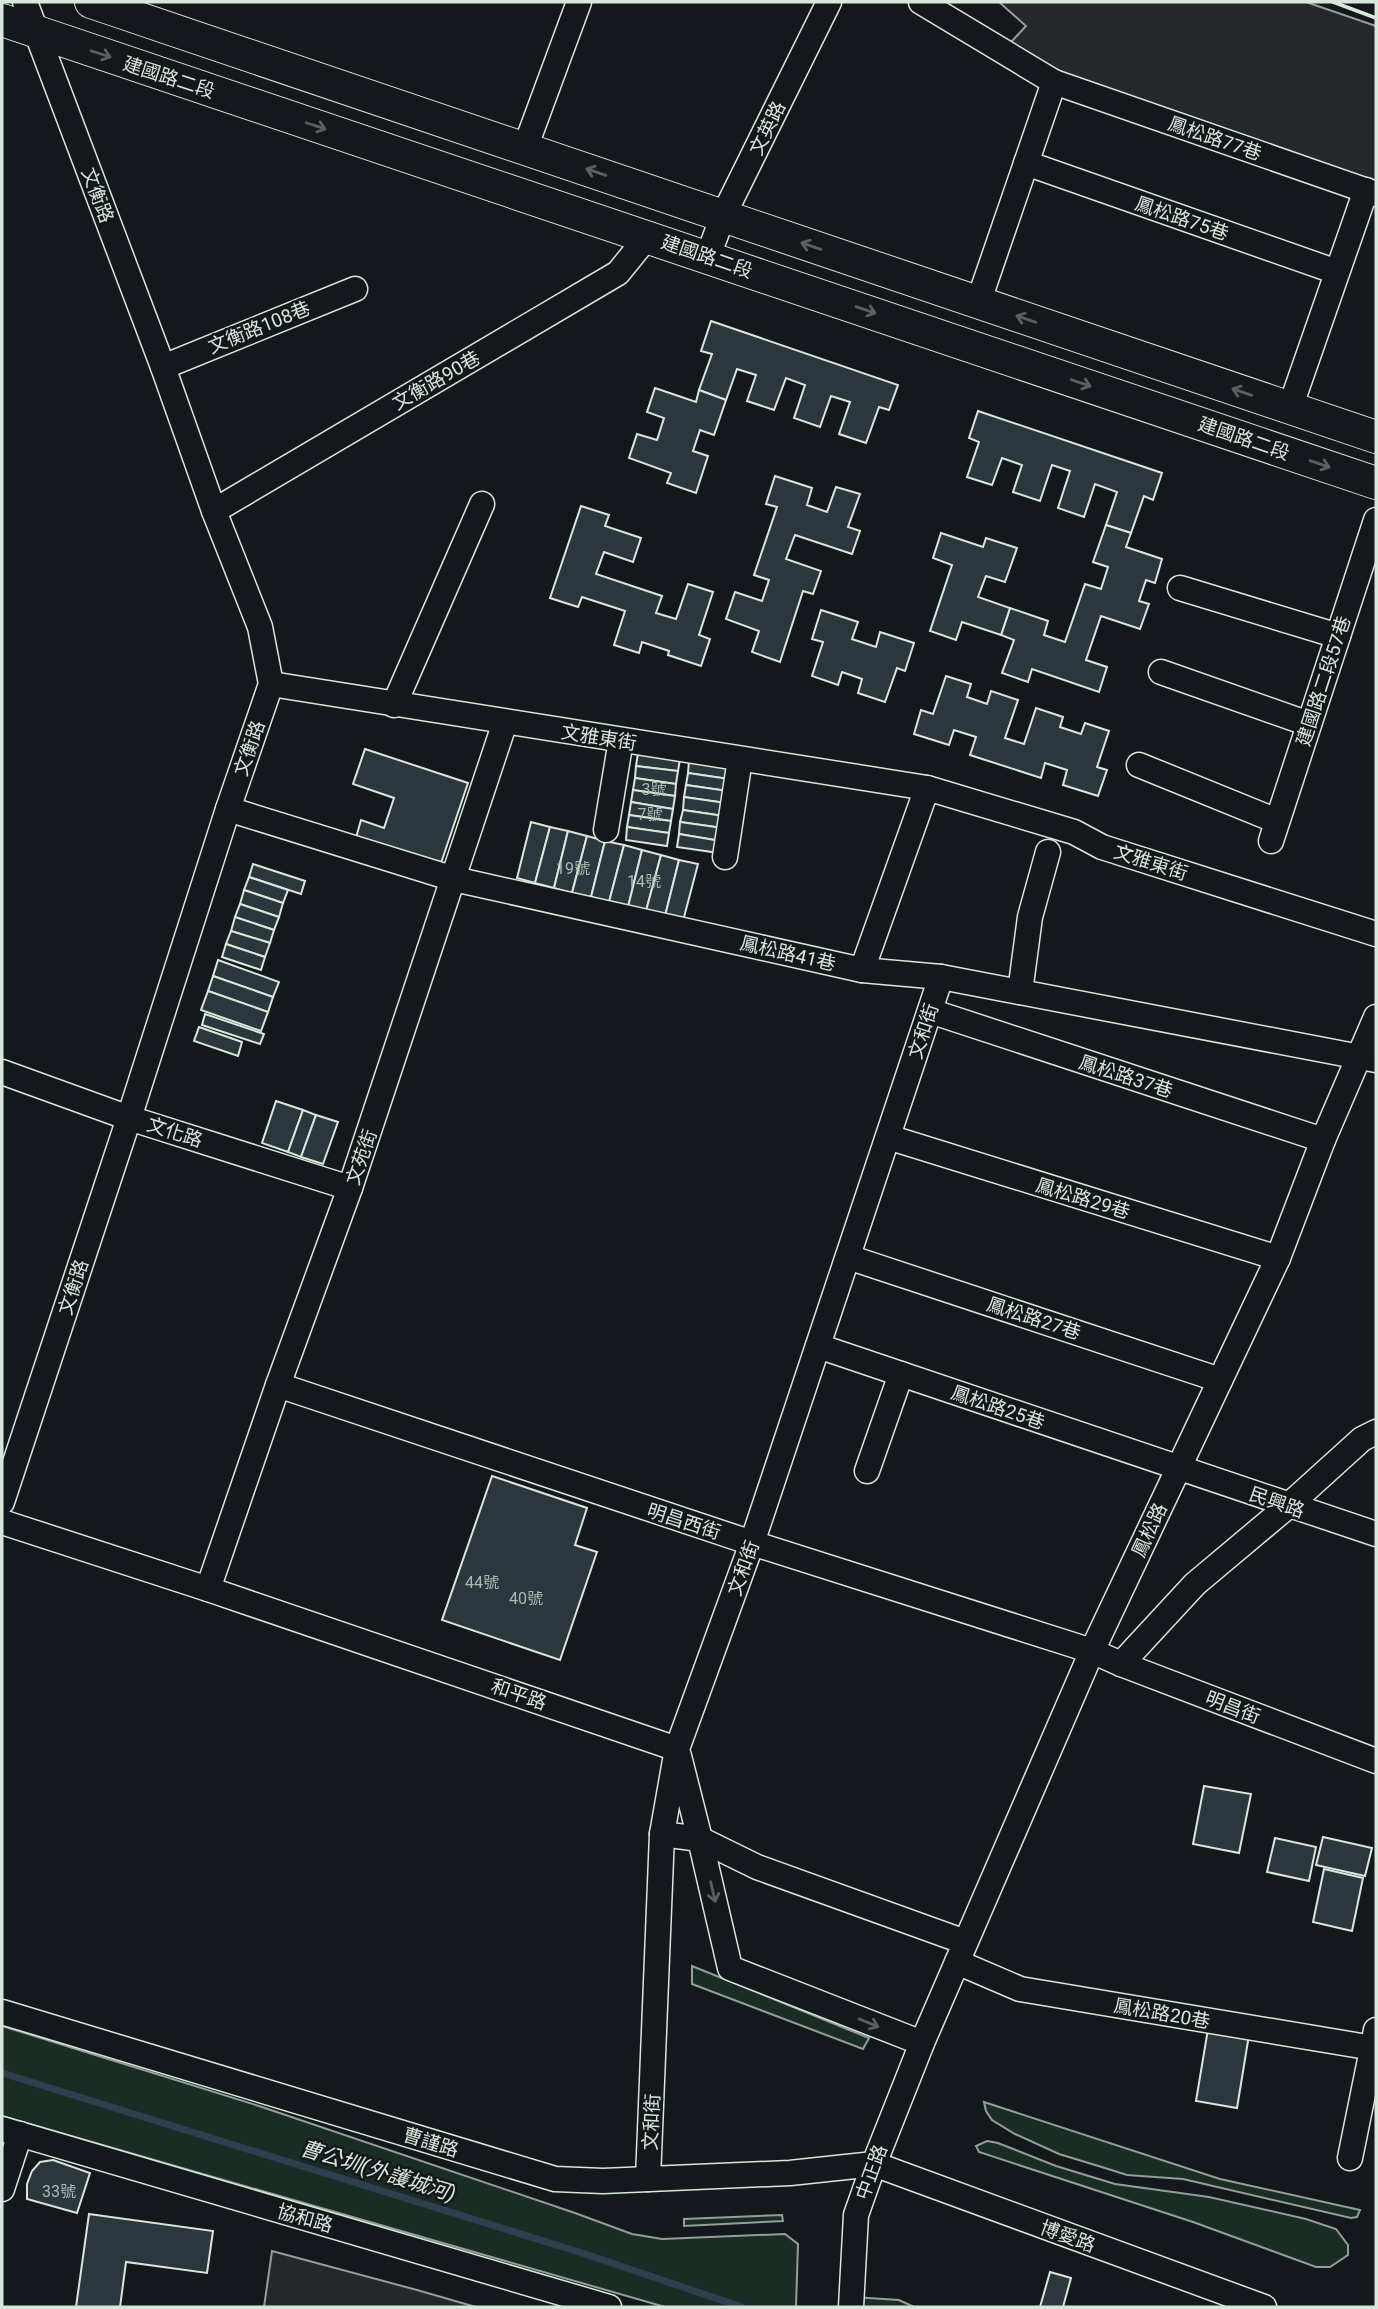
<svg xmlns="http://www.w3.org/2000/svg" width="1378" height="2309" font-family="Roboto,'Noto Sans TC',sans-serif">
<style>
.green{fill:#1a2d24;stroke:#939e99;stroke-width:2}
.parking{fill:#24282b;stroke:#939e99;stroke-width:2}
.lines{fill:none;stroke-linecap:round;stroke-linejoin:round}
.stream{stroke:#2f3f4d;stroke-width:7}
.building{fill:#2c363c;stroke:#d8e6dc;stroke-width:2}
.minor-casing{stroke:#d8e6dc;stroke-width:27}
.major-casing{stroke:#d8e6dc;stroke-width:34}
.minor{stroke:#14181c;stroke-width:24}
.major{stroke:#14181c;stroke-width:32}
.wall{stroke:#d8e6dc;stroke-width:3.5}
.oneway{stroke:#59605f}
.labels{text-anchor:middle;stroke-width:5;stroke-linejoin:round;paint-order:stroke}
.number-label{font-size:16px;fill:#adbab4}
.street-label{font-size:19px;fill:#d8e6dc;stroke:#14181c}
.water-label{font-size:21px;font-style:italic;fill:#d8e6dc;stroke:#14181c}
</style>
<rect width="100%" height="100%" fill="#14181c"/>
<g class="green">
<path d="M692 1966 869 2038 863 2049 692 1984Z"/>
<path d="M2 2026 259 2106 575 2213 632 2234 662 2239 785 2234 798 2244 796 2307H665L2 2116Z"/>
<path d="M984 2102 1220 2179 1360 2210 1357 2217 1351 2218 1183 2179 1127 2175 1105 2168 1059 2154 1015 2134 992 2120 986 2111Z"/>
<path d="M987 2141 998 2143 1056 2166 1115 2184 1209 2197 1306 2219 1336 2229 1348 2245V2255L1330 2267H1316L1193 2222 979 2152 976 2146Z"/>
<path d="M782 2215 783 2221 684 2226V2219Z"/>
<path d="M853 2297 899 2300 914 2307H853Z"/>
</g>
<g class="parking">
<path d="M999 2H1306L1376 26V181L1062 75 1011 42 1026 26Z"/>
<path d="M272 2251 417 2290 476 2307H264Z"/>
</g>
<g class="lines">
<path class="stream" d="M2 2073 579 2252 742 2307"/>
</g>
<g class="building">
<path d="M711 321 898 385 889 410 879 407 866 443 839 434 850 402 831 396 820 427 794 418 805 385 786 378 774 410 747 401 756 375 737 369 726 400 699 390 712 354 701 351Z"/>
<path d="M655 388 696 402 699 390 726 400 714 435 700 430 693 451 708 456 696 493 667 483 671 473 629 458 637 434 657 440 664 418 647 412Z"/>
<path d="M978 411 1162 473 1153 500 1144 496 1131 533 1106 525 1117 492 1095 484 1084 517 1058 508 1070 471 1052 465 1040 501 1013 492 1022 465 1002 458 992 485 967 477 979 442 969 438Z"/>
<path d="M775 476 812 488 807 505 827 512 836 487 860 494 848 527 860 531 852 554 795 535 786 559 821 571 813 594 803 591 780 662 752 652 759 631 726 619 735 592 762 601 769 580 754 575 777 507 766 504Z"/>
<path d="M581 506 609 515 605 526 641 538 633 562 604 552 596 574 662 596 656 613 676 619 688 584 713 592 699 635 710 639 701 666 668 655 669 651 642 642 639 653 614 645 625 611 582 597 578 607 550 598Z"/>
<path d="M1106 525 1131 533 1126 547 1162 559 1155 583 1146 580 1139 601 1149 604 1140 629 1101 616 1086 660 1107 667 1099 692 1032 669 1028 682 1002 673 1014 640 1001 635 1010 608 1048 621 1044 635 1065 642 1085 584 1101 589 1108 567 1093 562Z"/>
<path d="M941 533 983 547 986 538 1017 548 1005 582 986 576 978 597 1010 608 1001 635 962 622 956 640 930 631 952 565 933 558Z"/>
<path d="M821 610 858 622 852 639 876 647 880 632 914 643 905 671 897 668 885 702 858 693 862 679 842 672 838 685 812 676 823 642 812 639Z"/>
<path d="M946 676 971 684 967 697 987 704 991 691 1018 700 1005 738 1024 744 1036 708 1063 717 1060 727 1081 734 1085 723 1109 731 1097 767 1107 770 1098 796 1063 785 1067 770 1045 763 1041 778 970 755 976 737 954 730 949 745 914 734 921 710 933 714Z"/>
<path d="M365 749 468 783 439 869 355 841 361 820 384 828 394 798 353 784Z"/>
<path d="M638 753 680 759 678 771 636 766Z"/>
<path d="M689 761 731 766 729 779 688 773Z"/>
<path d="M636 766 678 771 676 784 635 778Z"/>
<path d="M688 773 729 779 728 791 686 785Z"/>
<path d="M635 778 676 784 675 796 633 790Z"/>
<path d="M686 785 728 791 726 803 684 797Z"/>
<path d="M633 790 675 796 673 809 631 802Z"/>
<path d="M684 797 726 803 724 816 683 810Z"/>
<path d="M631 802 673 809 671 821 629 815Z"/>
<path d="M683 810 724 816 723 828 680 822Z"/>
<path d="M629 815 671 821 669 833 627 827Z"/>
<path d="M531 822 550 827 535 883 517 878Z"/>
<path d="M680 822 723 828 721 841 679 834Z"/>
<path d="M550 827 568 831 554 888 535 883Z"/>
<path d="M627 827 669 833 667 846 626 840Z"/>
<path d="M568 831 587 836 572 893 554 888Z"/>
<path d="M679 834 721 841 719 853 677 847Z"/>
<path d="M587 836 605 841 591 897 572 893Z"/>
<path d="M605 841 624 845 609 902 591 897Z"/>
<path d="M624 845 642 850 628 907 609 902Z"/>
<path d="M642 850 661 855 646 911 628 907Z"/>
<path d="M661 855 679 860 665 916 646 911Z"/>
<path d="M679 860 698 864 683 921 665 916Z"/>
<path d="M253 864 305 881 301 894 249 877Z"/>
<path d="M249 877 288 890 283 903 244 890Z"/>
<path d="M244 890 283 903 279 917 240 904Z"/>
<path d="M240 904 279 917 274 930 235 917Z"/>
<path d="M235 917 274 930 270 943 231 931Z"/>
<path d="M231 931 270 943 265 957 226 944Z"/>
<path d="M226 944 265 957 261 970 222 957Z"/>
<path d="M218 960 279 982 273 997 213 976Z"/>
<path d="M213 976 273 997 268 1012 208 991Z"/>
<path d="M208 991 268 1012 261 1031 201 1010Z"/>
<path d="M205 1014 264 1034 260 1044 202 1025Z"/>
<path d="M199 1027 242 1042 238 1056 194 1041Z"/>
<path d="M276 1101 303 1110 288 1152 262 1143Z"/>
<path d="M303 1110 316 1115 301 1157 288 1152Z"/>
<path d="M316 1115 338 1122 323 1164 301 1157Z"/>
<path d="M492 1476 587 1508 575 1545 597 1552 560 1660 442 1620Z"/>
<path d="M1204 1786 1251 1794 1239 1853 1193 1844Z"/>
<path d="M1323 1837 1372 1848 1365 1876 1316 1865Z"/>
<path d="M1275 1838 1316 1847 1309 1881 1267 1872Z"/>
<path d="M1324 1869 1363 1878 1352 1931 1313 1922Z"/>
<path d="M1208 2029 1249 2035 1237 2108 1196 2101Z"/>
<path d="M53 2160 90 2173 77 2213 27 2199V2184L32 2171 40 2162Z"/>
<path d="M89 2214 213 2231 207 2273 126 2262 120 2307H76Z"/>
<path d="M1050 2272 1071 2278 1063 2307H1040Z"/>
</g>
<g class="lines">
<g class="minor-casing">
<g id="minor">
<path d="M921 2 1054 82 1376 194"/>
<path d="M525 148 579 2"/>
<path d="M1026 163 1337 272"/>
<path d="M708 256 723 216 829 2"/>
<path d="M978 303 1054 82"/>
<path d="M163 367 355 289"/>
<path d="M1290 408 1366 190"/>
<path d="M214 511 618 273 648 236"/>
<path d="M1180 588 1338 636"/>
<path d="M1161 672 1309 724"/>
<path d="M271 684 927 788"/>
<path d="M394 705 482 504"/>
<path d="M1139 765 1277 821"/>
<path d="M228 809 454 879 862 970 941 977 1376 1060"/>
<path d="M606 830 621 740"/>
<path d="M1271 841 1376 520"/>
<path d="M725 857 740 759"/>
<path d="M862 970 927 788 1074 832 1102 847 1376 934"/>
<path d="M1020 992 1030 917 1048 852"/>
<path d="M930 1011 1323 1140"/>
<path d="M2 1072 129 1118 350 1188"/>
<path d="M888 1137 1278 1258"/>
<path d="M848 1257 1220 1380"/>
<path d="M818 1346 1376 1534"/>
<path d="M278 1385 752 1543 1092 1651 1121 1664 1376 1761"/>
<path d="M867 1471 901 1374"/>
<path d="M2 1502 129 1118 228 809 271 684 260 627 214 511 163 367 25 2"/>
<path d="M2 1522 208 1589 677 1749"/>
<path d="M208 1589 278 1385 350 1188 505 722"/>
<path d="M1121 1664 1195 1584 1288 1506 1362 1439 1376 1432"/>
<path d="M679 1756 700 1839 757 1867 965 1942"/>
<path d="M662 1834 700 1839 730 1968 922 2043"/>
<path d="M957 1962 1020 1989 1373 2048"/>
<path d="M2 2012 555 2179 603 2181 790 2173 874 2164 1264 2307"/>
<path d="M2 2129 609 2307"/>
<path d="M1350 2158 1376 2030"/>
<path d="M648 2179 662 1834 677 1749 752 1543 941 977"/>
<path d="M2 2189 20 2134"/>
<path d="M851 2307 856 2215 874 2164 922 2043 1092 1651 1278 1258 1323 1140 1376 1017"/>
</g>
</g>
<g class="major-casing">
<g id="major">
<path d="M91 2 1376 437"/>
<path d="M2 20 1376 483"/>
</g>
</g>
<use href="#minor" class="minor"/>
<use href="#major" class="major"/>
<path class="wall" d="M1333 2 1376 18"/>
</g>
<defs><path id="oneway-shaft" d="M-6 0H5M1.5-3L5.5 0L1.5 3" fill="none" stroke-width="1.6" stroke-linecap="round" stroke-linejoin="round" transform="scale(1.75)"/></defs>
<g class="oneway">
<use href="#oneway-shaft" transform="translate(101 54) rotate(18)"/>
<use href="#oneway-shaft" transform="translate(316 126) rotate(18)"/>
<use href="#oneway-shaft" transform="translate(596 172) rotate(-161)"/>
<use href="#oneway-shaft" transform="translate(811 246) rotate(-161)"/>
<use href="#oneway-shaft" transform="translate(866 310) rotate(19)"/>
<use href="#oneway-shaft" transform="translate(1026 319) rotate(-161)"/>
<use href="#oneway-shaft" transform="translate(1081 383) rotate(19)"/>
<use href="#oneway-shaft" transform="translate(1242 392) rotate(-161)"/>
<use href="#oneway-shaft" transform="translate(1320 464) rotate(19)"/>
<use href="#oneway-shaft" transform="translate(713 1892) rotate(77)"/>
<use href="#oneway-shaft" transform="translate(869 2023) rotate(22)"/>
</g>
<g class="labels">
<g class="number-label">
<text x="654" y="795">3號</text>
<text x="650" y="820">7號</text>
<text x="573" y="874">19號</text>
<text x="644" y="887">14號</text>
<text x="482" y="1588">44號</text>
<text x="526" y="1604">40號</text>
<text x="59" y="2197">33號</text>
</g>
<g class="street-label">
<text transform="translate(169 77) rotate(18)" y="7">建國路二段</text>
<text transform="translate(767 128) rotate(-64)" y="7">文英路</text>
<text transform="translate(1215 138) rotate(19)" y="7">鳳松路77巷</text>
<text transform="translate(98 195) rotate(69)" y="7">文衡路</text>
<text transform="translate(1182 218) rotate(19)" y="7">鳳松路75巷</text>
<text transform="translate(707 256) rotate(19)" y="7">建國路二段</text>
<text transform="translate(259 327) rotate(-22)" y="7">文衡路108巷</text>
<text transform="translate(436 380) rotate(-30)" y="7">文衡路90巷</text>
<text transform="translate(1244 438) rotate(19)" y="7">建國路二段</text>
<text transform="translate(1323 681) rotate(-72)" y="7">建國路二段57巷</text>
<text transform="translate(599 737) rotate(9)" y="7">文雅東街</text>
<text transform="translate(249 748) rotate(-71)" y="7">文衡路</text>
<text transform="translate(1151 862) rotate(18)" y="7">文雅東街</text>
<text transform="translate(788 953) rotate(13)" y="7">鳳松路41巷</text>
<text transform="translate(923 1031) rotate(-72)" y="7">文和街</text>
<text transform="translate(1126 1076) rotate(18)" y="7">鳳松路37巷</text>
<text transform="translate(175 1132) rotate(18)" y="7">文化路</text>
<text transform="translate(361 1157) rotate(-71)" y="7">文苑街</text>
<text transform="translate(1083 1198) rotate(17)" y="7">鳳松路29巷</text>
<text transform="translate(73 1287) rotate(-72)" y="7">文衡路</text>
<text transform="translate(1034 1318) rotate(18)" y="7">鳳松路27巷</text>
<text transform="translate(998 1407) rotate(19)" y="7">鳳松路25巷</text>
<text transform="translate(1277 1502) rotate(19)" y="7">民興路</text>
<text transform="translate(684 1521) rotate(18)" y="7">明昌西街</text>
<text transform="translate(1149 1530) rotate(-65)" y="7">鳳松路</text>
<text transform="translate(743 1568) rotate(-70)" y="7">文和街</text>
<text transform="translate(519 1694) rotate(19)" y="7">和平路</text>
<text transform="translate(1233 1707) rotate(21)" y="7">明昌街</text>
<text transform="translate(1162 2013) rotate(10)" y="7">鳳松路20巷</text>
<text transform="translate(651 2122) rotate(-87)" y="7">文和街</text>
<text transform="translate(431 2142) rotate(17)" y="7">曹謹路</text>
<text transform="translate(871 2172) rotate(-70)" y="7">中正路</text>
<text transform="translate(305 2218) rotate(16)" y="7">協和路</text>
<text transform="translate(1068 2236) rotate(20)" y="7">博愛路</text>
</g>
<g class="water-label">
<text transform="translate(378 2171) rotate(17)" y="7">曹公圳(外護城河)</text>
</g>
</g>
<rect width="1378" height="2309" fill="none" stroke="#d8e6dc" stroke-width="7"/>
</svg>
